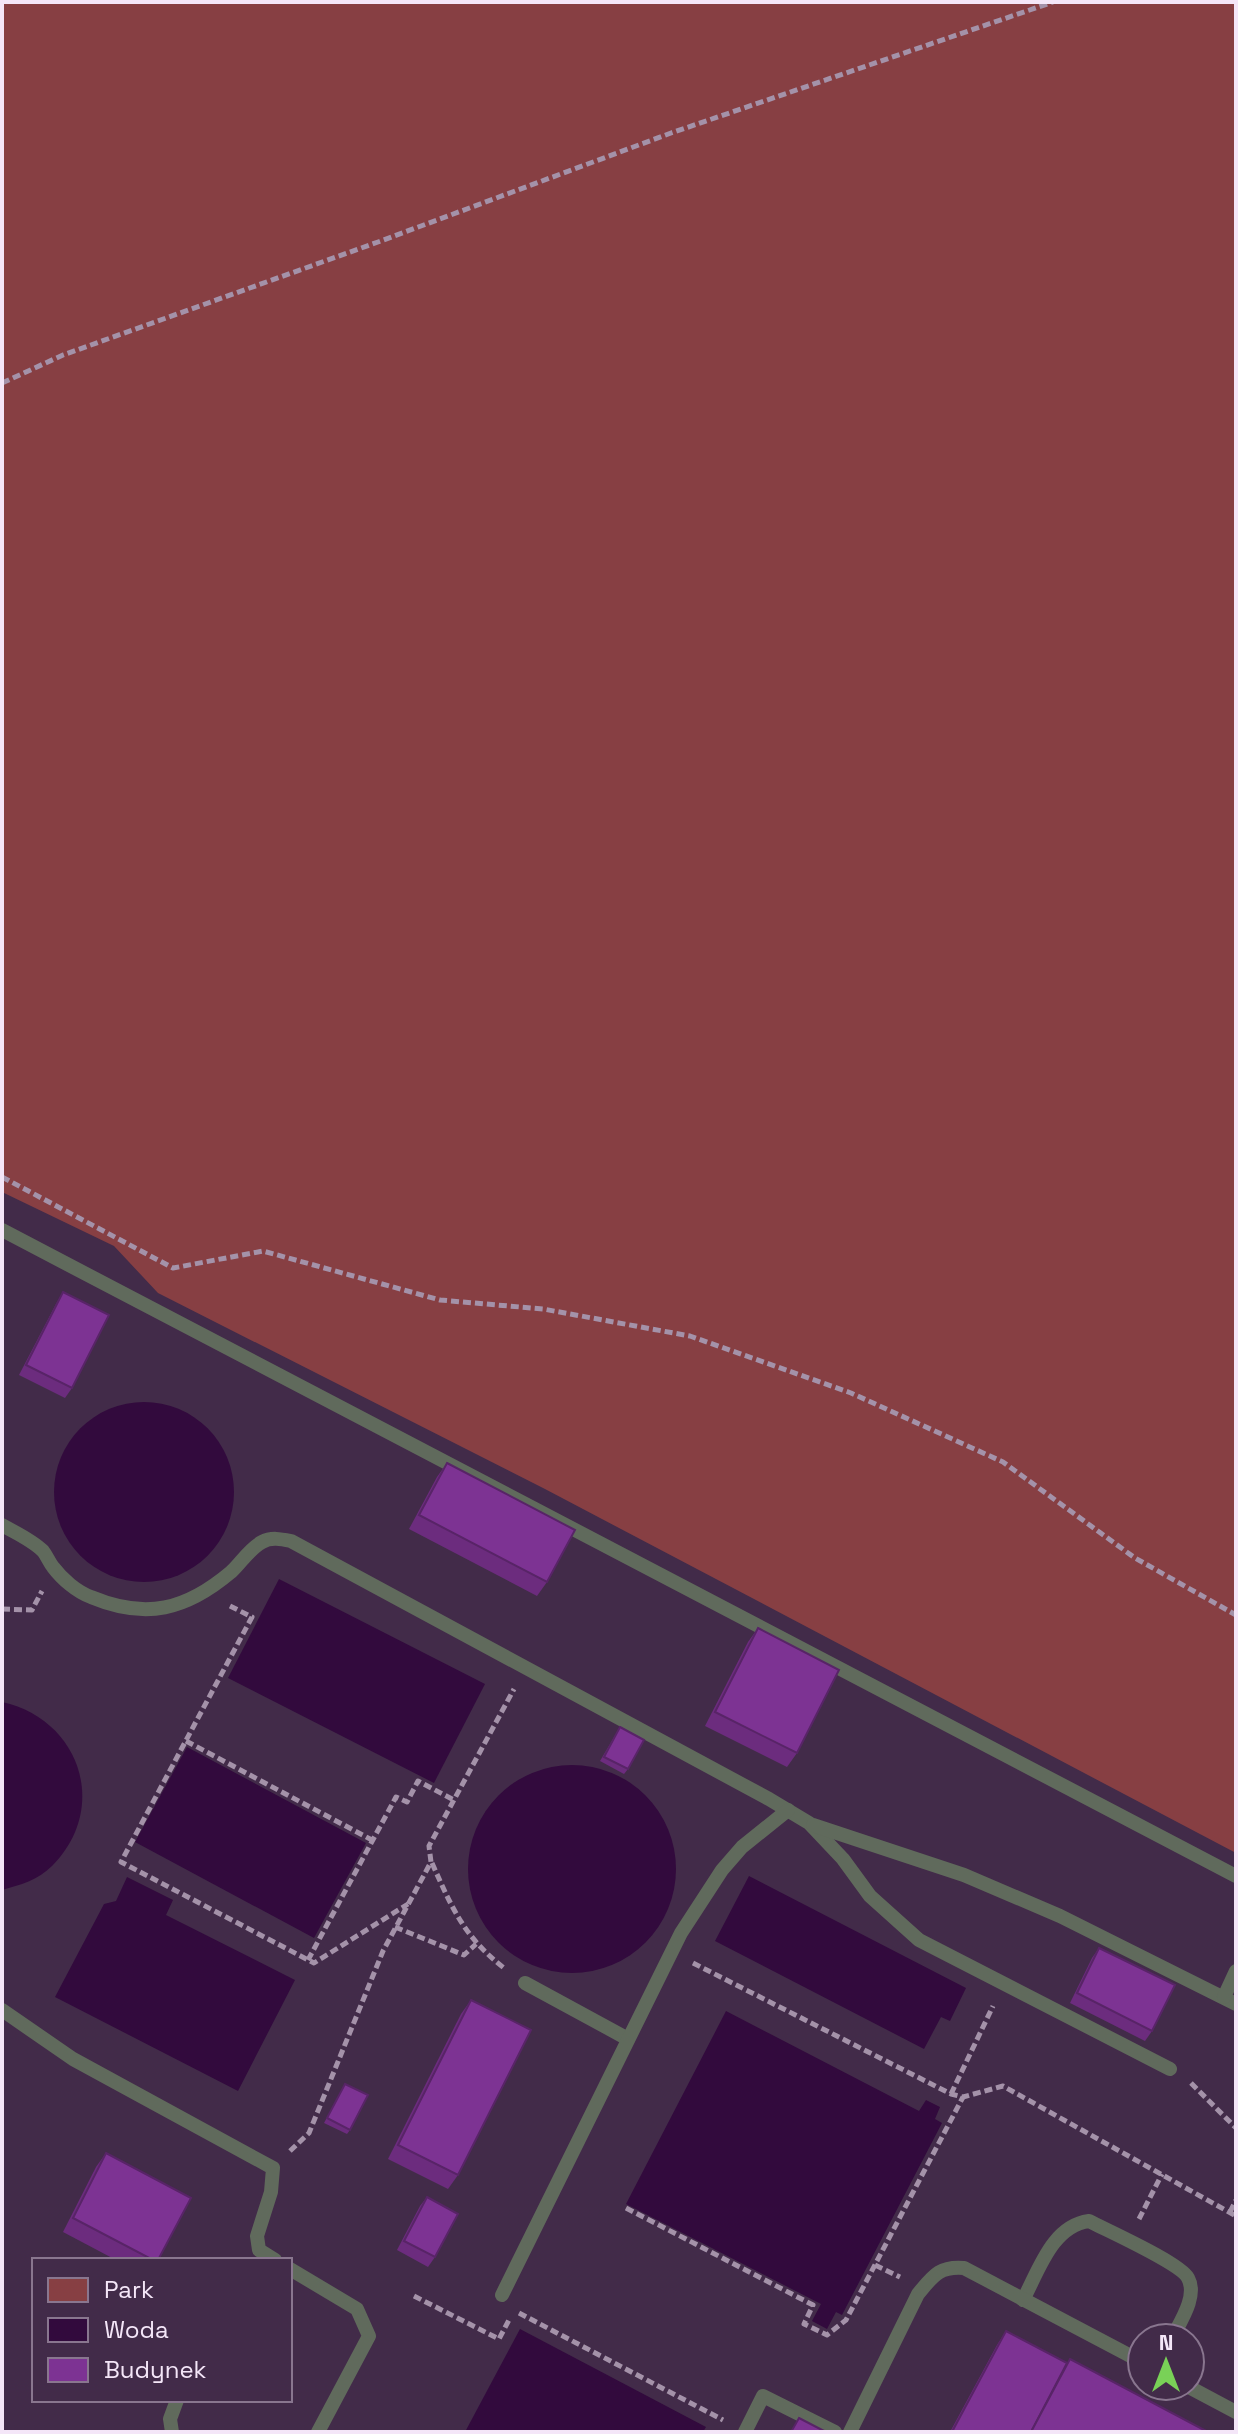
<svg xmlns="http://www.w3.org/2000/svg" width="1238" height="2434" font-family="'Space Grotesk',sans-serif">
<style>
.green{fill:#873f43}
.water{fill:#320a3d}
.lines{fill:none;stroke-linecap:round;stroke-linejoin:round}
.path{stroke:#a492a9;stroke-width:5;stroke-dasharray:8 4;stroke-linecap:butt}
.lane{stroke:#606a5c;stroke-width:14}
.wall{fill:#6c2c7e}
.building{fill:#7d3393;stroke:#582467;stroke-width:2}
</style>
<rect width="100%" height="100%" fill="#422b49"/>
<path class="green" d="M2 2H1236V1853L545 1489 158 1293 114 1246 2 1192Z"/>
<g class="water">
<circle cx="144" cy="1492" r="90"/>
<path d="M279 1579 485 1684 434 1783 228 1678Z"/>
<path d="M2 1702C80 1719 110 1808 52 1866 38 1880 20 1885 2 1890Z"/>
<path d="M187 1747 366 1843 314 1938 135 1842Z"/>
<circle cx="572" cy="1869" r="104"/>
<path d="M749 1876 966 1988 950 2021 941 2017 924 2049 715 1941Z"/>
<path d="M127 1877 173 1900 166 1915 295 1980 238 2091 55 1997 104 1904 116 1901Z"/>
<path d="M726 2011 919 2111 926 2100 940 2107 935 2119 942 2123 842 2315 836 2312 827 2329 812 2321 821 2304 626 2204Z"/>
<path d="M520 2329 706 2427 703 2432H465Z"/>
</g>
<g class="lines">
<g class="path">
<path d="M2 383 63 355 378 242 671 133 1053 2"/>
<path d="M2 1177 173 1268 263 1251 440 1300 543 1309 690 1336 851 1393 1003 1462 1135 1558 1236 1615"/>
<path d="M230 1606 252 1617 121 1862 314 1963 408 1904"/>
<path d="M2 1609 32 1610 42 1591"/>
<path d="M186 1741 372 1840"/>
<path d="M432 1863C452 1908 464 1937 504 1968"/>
<path d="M395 1927 464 1955 476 1944"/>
<path d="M308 1960 396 1797 407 1802 418 1781 454 1800"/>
<path d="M693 1963 951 2094 963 2097 1003 2086 1236 2216"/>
<path d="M1191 2083 1236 2128"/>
<path d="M951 2094 993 2006"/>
<path d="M290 2151 309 2133 383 1951 431 1862 429 1846 514 1689"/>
<path d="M626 2208 813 2305 804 2324 827 2335 846 2320 963 2097"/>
<path d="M1230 2212 1236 2200"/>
<path d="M1139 2219 1162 2174"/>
<path d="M875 2265 900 2277"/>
<path d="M414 2296 499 2339 510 2318"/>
<path d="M519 2313 723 2420"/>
</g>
<g class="lane">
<path d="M2 1230 1236 1876"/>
<path d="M2 1525C16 1533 32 1540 43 1551 47 1556 49 1562 53 1567 62 1579 77 1592 91 1597 146 1620 186 1610 231 1572 241 1563 249 1549 262 1542 271 1537 281 1539 291 1541L769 1799 809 1823 843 1859 870 1896 919 1940 1170 2069"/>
<path d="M813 1825 964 1875 1060 1916 1236 2004"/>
<path d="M525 1983 628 2039"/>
<path d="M1224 1997 1236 1971"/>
<path d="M2 2010 73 2059 273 2168 271 2192 257 2236 259 2250 275 2260"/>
<path d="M290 2269 357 2309 369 2336 318 2432"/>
<path d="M502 2295 681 1933 722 1870 742 1847 788 1810"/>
<path d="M1023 2300C1039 2270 1052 2226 1089 2221 1108 2231 1180 2263 1188 2278 1198 2296 1180 2322 1172 2338"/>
<path d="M1187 2386 1236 2412"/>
<path d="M172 2432 170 2419 177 2400"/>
<path d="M745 2432 763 2396 835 2432"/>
<path d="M850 2432 918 2294C933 2276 939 2266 964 2268L1142 2362"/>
</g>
</g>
<g class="wall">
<path d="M63 1292 72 1388 65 1398 19 1375 57 1302Z"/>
<path d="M447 1463 547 1582 537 1596 409 1529 437 1477Z"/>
<path d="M758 1628 797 1753 787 1767 705 1726 748 1642Z"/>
<path d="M620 1727 628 1769 624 1774 600 1761Z"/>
<path d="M1099 1948 1152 2031 1145 2041 1070 2003 1092 1958Z"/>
<path d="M471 2000 458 2175 448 2189 388 2159 461 2014Z"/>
<path d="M345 2084 350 2130 347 2134 324 2123Z"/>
<path d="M106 2153 158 2260H116L63 2232 96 2167Z"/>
<path d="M427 2197 435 2257 428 2267 397 2250 420 2206Z"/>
<path d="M1006 2331 1067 2363 1208 2432H950L997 2345Z"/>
</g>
<g class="building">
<path d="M63 1292 109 1315 72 1388 26 1365Z"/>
<path d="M447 1463 575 1530 547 1582 419 1515Z"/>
<path d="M758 1628 839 1670 797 1753 715 1712Z"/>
<path d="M620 1727 644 1740 628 1769 604 1757Z"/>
<path d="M1099 1948 1175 1985 1152 2031 1077 1993Z"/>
<path d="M471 2000 531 2030 458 2175 398 2145Z"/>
<path d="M345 2084 368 2095 350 2130 327 2118Z"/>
<path d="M106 2153 191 2198 158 2260H153L73 2218Z"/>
<path d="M427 2197 458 2214 435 2257 404 2241Z"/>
<path d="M1006 2331 1067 2363 1031 2432H956L953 2430Z"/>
<path d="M1070 2359 1208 2432H1031Z"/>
<path d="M799 2418 826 2432H791Z"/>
</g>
<rect width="1238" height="2434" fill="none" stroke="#f4e6f8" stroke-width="8"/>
<rect x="32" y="2258" width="260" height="144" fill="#422b49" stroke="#89768f" stroke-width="2"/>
<rect x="48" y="2278" width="40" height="24" fill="#873f43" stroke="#89768f" stroke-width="2"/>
<text x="104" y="2298" font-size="24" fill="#f4e6f8">Park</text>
<rect x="48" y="2318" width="40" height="24" fill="#320a3d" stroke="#89768f" stroke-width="2"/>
<text x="104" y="2338" font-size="24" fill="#f4e6f8">Woda</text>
<rect x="48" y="2358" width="40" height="24" fill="#7d3393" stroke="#89768f" stroke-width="2"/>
<text x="104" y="2378" font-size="24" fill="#f4e6f8">Budynek</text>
<g transform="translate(1166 2362)"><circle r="38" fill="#422b49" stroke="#89768f" stroke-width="2"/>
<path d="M0-6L14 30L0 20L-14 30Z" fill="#79d157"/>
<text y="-12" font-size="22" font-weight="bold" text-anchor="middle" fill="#f4e6f8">N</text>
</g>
</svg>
